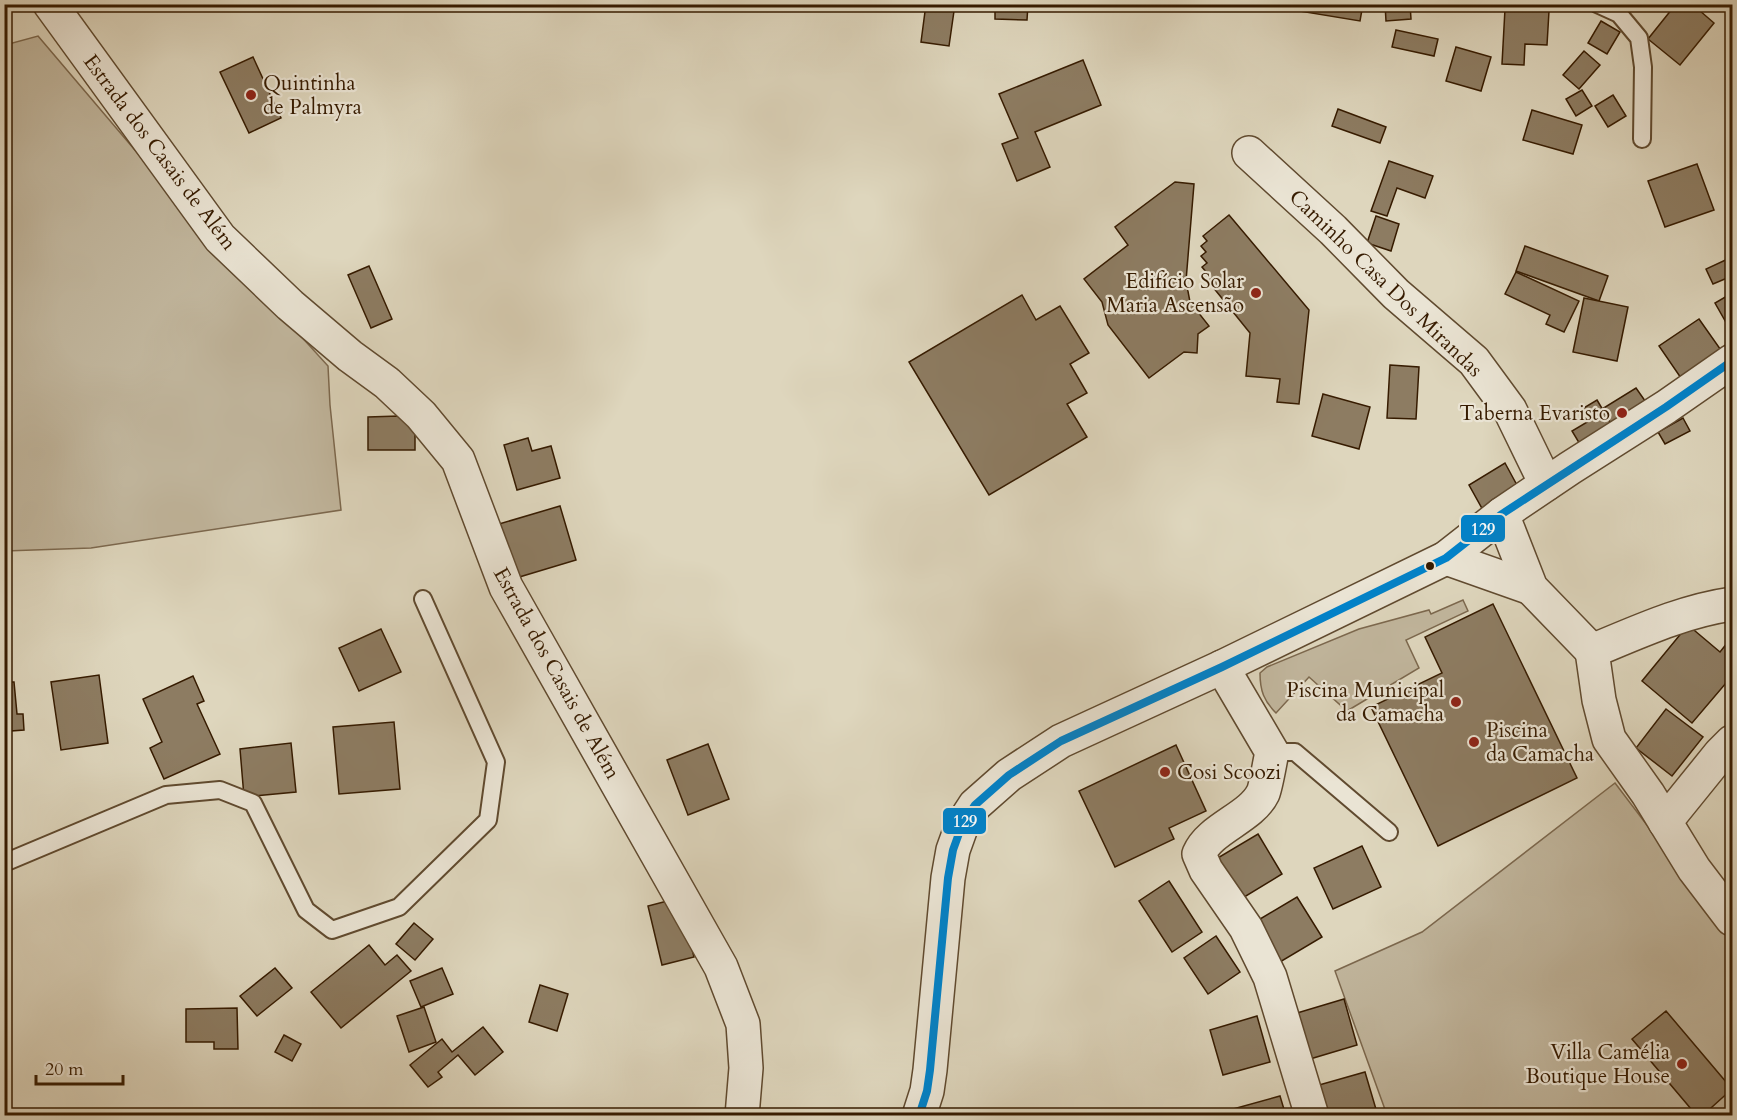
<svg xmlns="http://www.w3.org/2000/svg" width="1737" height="1120" font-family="Cardo,serif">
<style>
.green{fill:#c1b69d;stroke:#7c684e;stroke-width:1.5}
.building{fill:#8d7c62;stroke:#361b00;stroke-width:1.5}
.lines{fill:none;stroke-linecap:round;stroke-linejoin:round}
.service-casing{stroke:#604a2f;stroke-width:20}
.minor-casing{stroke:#604a2f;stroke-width:36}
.service{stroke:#eae4d4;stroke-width:16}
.minor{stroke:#eae4d4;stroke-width:33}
.bus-1-casing{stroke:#eae4d4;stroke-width:12}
.bus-1{stroke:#0082ca;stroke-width:8}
.poi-dot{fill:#8f2418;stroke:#eae4d4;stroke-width:2}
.bus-dot{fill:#361b00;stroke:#eae4d4;stroke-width:2}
.labels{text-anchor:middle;stroke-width:4.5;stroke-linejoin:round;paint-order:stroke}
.poi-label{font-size:21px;fill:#361b00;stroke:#eae4d4;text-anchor:end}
.street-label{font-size:21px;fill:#361b00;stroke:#eae4d4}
.line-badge{stroke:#eae4d4;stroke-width:2}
.badge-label{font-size:16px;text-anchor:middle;font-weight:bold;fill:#fff}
</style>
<rect width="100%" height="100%" fill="#ded6bd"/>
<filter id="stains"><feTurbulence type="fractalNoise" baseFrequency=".00333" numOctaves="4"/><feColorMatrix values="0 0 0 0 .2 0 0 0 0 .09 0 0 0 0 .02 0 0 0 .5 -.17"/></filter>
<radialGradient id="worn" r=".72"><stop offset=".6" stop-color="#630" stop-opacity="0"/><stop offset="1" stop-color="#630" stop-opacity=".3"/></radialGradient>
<g class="green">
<path d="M38 36 179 202 328 366 330 405 341 510 91 548 5 551V45Z"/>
<path d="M1463 600 1468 611 1406 640 1419 668 1347 711 1309 677 1276 713C1264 701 1260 691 1260 673L1267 667 1359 629 1429 610 1431 614Z"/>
<path d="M1615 783 1732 937V1115H1387L1335 971 1422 932Z"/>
</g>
<g class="building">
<path d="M926 4H955L949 46 921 42Z"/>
<path d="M995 4H1028L1027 20 995 19Z"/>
<path d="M1294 4H1363L1360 21 1293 10Z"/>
<path d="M1385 4H1410L1411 19 1386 21Z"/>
<path d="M1676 4H1692L1714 23 1680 65 1648 39Z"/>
<path d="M1505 9 1549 11 1547 45 1525 44 1524 65 1502 64Z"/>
<path d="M1601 21 1620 32 1607 54 1588 43Z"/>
<path d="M1396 30 1438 39 1434 56 1392 47Z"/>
<path d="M1456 47 1491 57 1481 91 1446 81Z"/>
<path d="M1584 51 1600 65 1579 89 1563 75Z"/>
<path d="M253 57 281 118 249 133 220 72Z"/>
<path d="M1083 60 1101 105 1035 132 1050 167 1017 181 1002 144 1018 138 999 94Z"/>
<path d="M1582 90 1592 106 1576 116 1566 99Z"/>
<path d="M1613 95 1626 116 1608 127 1595 106Z"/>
<path d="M1338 109 1386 127 1380 143 1332 126Z"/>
<path d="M1532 110 1582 125 1573 154 1523 140Z"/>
<path d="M1389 161 1433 176 1425 198 1397 188 1387 216 1371 211Z"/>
<path d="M1697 164 1714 210 1665 227 1648 181Z"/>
<path d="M1175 182 1194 184 1186 281 1190 302 1209 326 1198 334 1197 353 1184 352 1149 378 1108 325 1102 302 1084 279 1128 245 1115 227Z"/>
<path d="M1229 215 1309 310 1299 404 1277 402 1280 379 1246 376 1250 333 1204 276 1207 273 1202 267 1207 263 1201 256 1206 252 1201 246 1207 241 1203 236Z"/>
<path d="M1376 216 1399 224 1391 251 1367 243Z"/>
<path d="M1525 246 1608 276 1599 301 1516 271Z"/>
<path d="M1732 257V276L1713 284 1706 269Z"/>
<path d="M369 266 392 319 371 328 348 275Z"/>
<path d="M1516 272 1579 301 1564 332 1546 324 1550 315 1505 294Z"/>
<path d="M1732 293V333L1715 303Z"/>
<path d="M1022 295 1036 320 1060 306 1089 353 1070 364 1087 393 1067 404 1087 437 989 495 909 362Z"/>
<path d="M1584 298 1628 307 1617 361 1573 352Z"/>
<path d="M1699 319 1723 353 1683 381 1659 346Z"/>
<path d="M1390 365 1419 367 1416 419 1387 418Z"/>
<path d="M1636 388 1648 405 1613 427 1602 409Z"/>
<path d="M1323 394 1370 407 1359 449 1312 436Z"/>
<path d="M1597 400 1613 427 1581 446 1572 431 1589 421 1582 409Z"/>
<path d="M399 416 415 429V450H368V417Z"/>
<path d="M1683 418 1690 431 1665 444 1658 432Z"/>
<path d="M528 438 532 451 551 446 560 478 517 490 504 445Z"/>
<path d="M1505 463 1518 487 1484 512 1469 485Z"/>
<path d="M560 506 576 560 516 578 499 524Z"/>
<path d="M1493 604 1577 778 1438 846 1371 707 1442 673 1425 637Z"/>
<path d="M1688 625 1720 652 1732 637V676L1692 723 1642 681Z"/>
<path d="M381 629 401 672 359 691 339 648Z"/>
<path d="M99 675 108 743 61 750 51 682Z"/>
<path d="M193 676 204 701 197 704 220 754 164 779 150 748 162 742 143 699Z"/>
<path d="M4 682H14L17 714H23L24 730 11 731V743L4 744Z"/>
<path d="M1666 709 1703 737 1672 776 1636 748Z"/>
<path d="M394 722 400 789 339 794 333 727Z"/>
<path d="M291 743 296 792 244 797 240 749Z"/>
<path d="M708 744 729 799 688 815 667 760Z"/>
<path d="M1176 745 1206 811 1169 828 1174 839 1115 867 1079 791Z"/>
<path d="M1258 834 1282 874 1241 899 1216 859Z"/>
<path d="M1362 846 1381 887 1333 909 1314 868Z"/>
<path d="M1169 881 1202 932 1172 952 1139 901Z"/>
<path d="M1297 897 1322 937 1280 962 1255 922Z"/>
<path d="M679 898 694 957 662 965 648 906Z"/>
<path d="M414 923 433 939 415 960 396 944Z"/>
<path d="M1216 936 1240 972 1208 994 1184 958Z"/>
<path d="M369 945 385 965 397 955 411 971 341 1028 311 992Z"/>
<path d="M275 968 292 988 257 1016 240 996Z"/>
<path d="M442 968 453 994 421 1007 410 981Z"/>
<path d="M540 985 568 994 557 1031 529 1022Z"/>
<path d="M1344 999 1357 1045 1310 1059 1297 1013Z"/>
<path d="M424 1007 436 1042 409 1052 397 1016Z"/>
<path d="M237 1008 238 1049H214V1042H186V1009Z"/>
<path d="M1666 1011 1732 1089 1702 1116H1697L1632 1039Z"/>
<path d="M1257 1016 1270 1062 1223 1075 1210 1030Z"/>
<path d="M483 1027 503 1052 475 1075 458 1055 438 1072 442 1077 428 1087 410 1065 442 1039 452 1052Z"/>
<path d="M284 1035 301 1044 292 1061 275 1052Z"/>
<path d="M1365 1072 1378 1116H1327L1319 1085Z"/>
<path d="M1280 1096 1286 1116H1235L1233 1109Z"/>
</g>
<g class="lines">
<g class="service-casing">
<g id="service">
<path d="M1597 4 1619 14 1639 38 1643 67 1642 139"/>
<path d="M1272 752H1295L1389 832"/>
<path d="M4 863 166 795 220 790 253 803 306 910 332 930 399 907 488 820 496 762 423 599"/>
</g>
</g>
<g class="minor-casing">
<g id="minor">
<path d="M50 4 220 238 290 305 350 356 387 383 421 415 458 460 506 587 721 967 743 1024 746 1068 742 1116"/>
<path d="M1249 153 1333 230 1396 294 1474 361 1510 410 1546 484"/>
<path d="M1502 514 1531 588 1592 651"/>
<path d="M1446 558 1531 588"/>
<path d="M1732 604C1683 611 1638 632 1592 651L1599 700 1609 739 1648 794 1694 869 1732 919"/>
<path d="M1222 667 1272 752C1270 761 1266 786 1263 793 1251 818 1210 828 1199 854L1206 870 1246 928 1270 977 1312 1116"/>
<path d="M1665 822 1720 754 1732 742"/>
<path d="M919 1116 927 1091 930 1070 948 878 953 850 962 825 975 805 1009 775 1061 741 1222 667 1446 558 1502 514 1570 468 1666 407 1732 361"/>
</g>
</g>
<use href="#service" class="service"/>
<use href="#minor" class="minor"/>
<g class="bus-1-casing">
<path id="bus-1" d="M919 1116 927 1091 930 1070 948 878 953 850 962 825 975 805 1009 775 1061 741 1222 667 1446 558 1502 514 1666 407 1732 361"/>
</g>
<use href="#bus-1" class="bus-1"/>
</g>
<g class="poi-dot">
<circle cx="251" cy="95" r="6"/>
<circle cx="1256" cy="293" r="6"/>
<circle cx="1622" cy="413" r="6"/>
<circle cx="1456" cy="702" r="6"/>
<circle cx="1474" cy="742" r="6"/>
<circle cx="1165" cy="772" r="6"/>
<circle cx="1682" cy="1064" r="6"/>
</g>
<circle class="bus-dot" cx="1430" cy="566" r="5"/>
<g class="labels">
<g class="poi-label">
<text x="263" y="90" text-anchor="start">Quintinha<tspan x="263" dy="24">de Palmyra</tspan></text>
<text x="1244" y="288">Edifício Solar<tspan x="1244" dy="24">Maria Ascensão</tspan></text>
<text x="1610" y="420">Taberna Evaristo</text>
<text x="1444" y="697">Piscina Municipal<tspan x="1444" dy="24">da Camacha</tspan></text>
<text x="1486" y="737" text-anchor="start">Piscina<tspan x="1486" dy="24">da Camacha</tspan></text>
<text x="1177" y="779" text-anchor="start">Cosi Scoozi</text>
<text x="1670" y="1059">Villa Camélia<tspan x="1670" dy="24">Boutique House</tspan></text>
</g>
<g class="street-label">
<text transform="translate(160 152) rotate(53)" y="7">Estrada dos Casais de Além</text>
<text transform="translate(1386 283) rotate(44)" y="7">Caminho Casa Dos Mirandas</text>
<text transform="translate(557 673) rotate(61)" y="7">Estrada dos Casais de Além</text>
</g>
</g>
<g class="line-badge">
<rect x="1460" y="514" width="46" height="29" rx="6" fill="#0082ca"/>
<rect x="942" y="807" width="45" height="28" rx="6" fill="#0082ca"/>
</g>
<g class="badge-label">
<text x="1483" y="535">129</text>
<text x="965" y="827">129</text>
</g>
<rect width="1737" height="1120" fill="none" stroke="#ded6bd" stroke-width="24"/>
<rect x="6" y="6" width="1725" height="1108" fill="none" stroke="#361b00" stroke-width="3"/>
<rect x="12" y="12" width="1713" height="1096" fill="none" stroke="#361b00" stroke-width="1.5"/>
<path d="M36 1075v9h87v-9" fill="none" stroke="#361b00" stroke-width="3"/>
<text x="45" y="1075" font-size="18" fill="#361b00" stroke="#eae4d4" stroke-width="4.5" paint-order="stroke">20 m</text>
<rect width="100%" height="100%" filter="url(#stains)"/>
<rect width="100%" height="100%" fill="url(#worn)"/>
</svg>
